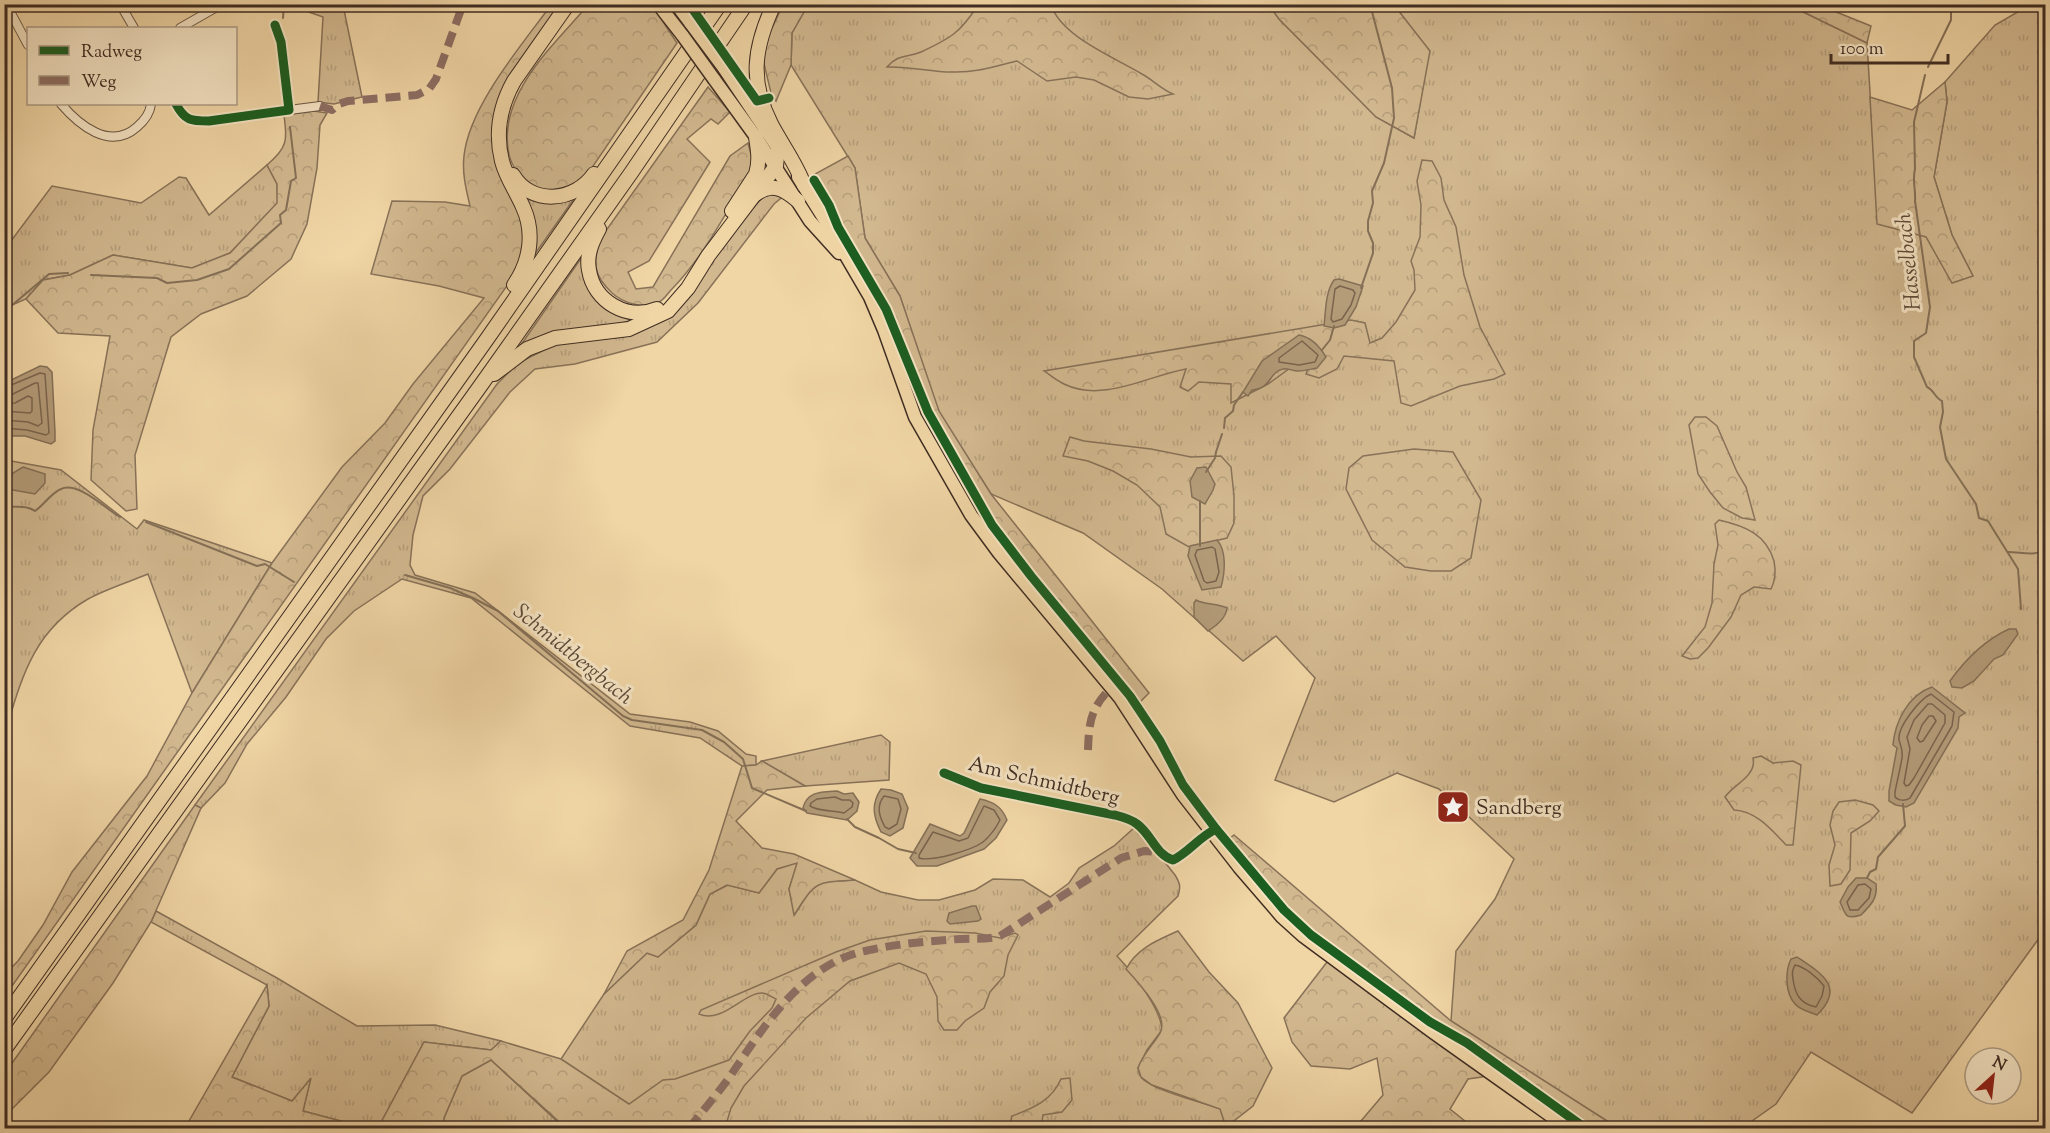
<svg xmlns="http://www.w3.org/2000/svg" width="2050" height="1133" font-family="'Sorts Mill Goudy',serif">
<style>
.grass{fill:url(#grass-tufts);stroke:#887259;stroke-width:1.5}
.forest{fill:url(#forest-crowns);stroke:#887259;stroke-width:1.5}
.water{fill:#b49c79;stroke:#857057;stroke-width:1.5}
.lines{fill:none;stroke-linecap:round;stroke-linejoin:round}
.shore{stroke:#7a644e;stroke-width:1.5}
.stream{stroke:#857057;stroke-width:2}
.minor-casing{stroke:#6b5744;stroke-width:10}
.primary-casing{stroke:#3f2d23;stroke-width:15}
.motorway-casing{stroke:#3f2d23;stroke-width:16}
.minor{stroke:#f5e4c4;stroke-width:8}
.primary{stroke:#f0d5a5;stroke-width:12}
.motorway{stroke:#f0d5a5;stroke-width:14}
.primary-bridge-casing{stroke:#3f2d23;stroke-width:15;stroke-linecap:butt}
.primary-bridge{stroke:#f0d5a5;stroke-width:12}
.quiet{stroke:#8d6e63;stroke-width:8;stroke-dasharray:15 8;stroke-linecap:butt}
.cycleway-casing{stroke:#f5e4c4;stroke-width:13}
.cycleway{stroke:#1b5e20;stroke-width:9}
.labels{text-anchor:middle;stroke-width:6;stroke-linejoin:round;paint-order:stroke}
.street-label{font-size:21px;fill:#3f2d23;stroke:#f5e4c4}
.poi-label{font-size:21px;fill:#3f2d23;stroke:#f5e4c4;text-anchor:start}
.water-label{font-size:22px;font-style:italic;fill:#5c4938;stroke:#f5e4c4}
</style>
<defs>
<pattern id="grass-tufts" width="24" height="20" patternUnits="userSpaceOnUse" patternTransform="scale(1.5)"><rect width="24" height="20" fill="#d2b88f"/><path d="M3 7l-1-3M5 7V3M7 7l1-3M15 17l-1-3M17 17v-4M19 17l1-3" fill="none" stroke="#b59e7b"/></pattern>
<pattern id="forest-crowns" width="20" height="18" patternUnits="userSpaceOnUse" patternTransform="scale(1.5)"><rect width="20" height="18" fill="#d2b88f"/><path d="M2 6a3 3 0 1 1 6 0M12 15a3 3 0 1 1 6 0" fill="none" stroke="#b59e7b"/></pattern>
</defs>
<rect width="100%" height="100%" fill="#f0d5a5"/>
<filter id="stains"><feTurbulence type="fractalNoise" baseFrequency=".00333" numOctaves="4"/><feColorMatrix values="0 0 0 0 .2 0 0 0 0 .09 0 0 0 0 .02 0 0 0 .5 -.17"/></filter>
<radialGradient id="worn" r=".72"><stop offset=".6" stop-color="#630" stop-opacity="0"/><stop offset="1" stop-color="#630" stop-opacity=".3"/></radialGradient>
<g class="grass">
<path d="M289 5H343L362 97 334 104 318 102 323 17Z"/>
<path d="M808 5H1269L1279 19 1376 117 1414 138 1429 51 1394 5H1789L1867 43 1878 224 1926 236 1973 276 1952 235 1934 177 1947 102 1945 82 1995 25 2021 10 2045 12V930L1912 1113 1811 1052 1776 1104 1742 1128H1618L1451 1021 1456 951 1495 899 1514 859 1439 789 1397 773 1334 802 1275 780 1315 678 1276 636 1243 661 1162 589 1083 533 991 494 938 411 900 296 865 238 855 168 791 65 792 33Z"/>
<path d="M267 165 277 184 278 203 230 253 192 268 113 255 70 275 43 280 26 299 5 308V249L52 186 141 203 179 177 186 178 209 215Z"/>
<path d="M518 188 576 196 530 261Z"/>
<path d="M768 194 785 195 774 204 698 303 657 342 575 364 535 369 510 392 450 469 423 496 413 535 410 565 415 575 475 593 630 714 690 722 718 731 746 754 756 756V765L742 766 700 738 630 726 471 598 402 579 354 611 326 639 286 697 247 744 225 783 201 808 195 805 497 384 518 363 558 343 612 338 653 324 761 199Z"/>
<path d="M584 254 585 283 601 305 617 314 640 318 516 352Z"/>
<path d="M11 461 61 470 137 529 144 520 272 563 192 693 148 574C129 582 106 589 88 599 33 631 22 677 5 733V462Z"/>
<path d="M881 735 890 742 889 780 805 786 762 761Z"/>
<path d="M1135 827 1140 831 1175 875C1180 883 1181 887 1178 896L1117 956C1132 972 1161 1008 1162 1030L1147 1050 1138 1068C1138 1069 1140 1076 1141 1077 1151 1090 1204 1103 1221 1109L1226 1128H665L561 1059 604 994 647 953 658 957 696 925 710 894 728 885 759 893 777 869 798 862 789 889 795 914 809 892 821 882 855 880 881 892 918 900H939L975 890 993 879 1023 880 1050 897 1069 883 1079 868 1114 846Z"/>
<path d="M156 911 277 978 357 1026 435 1025 501 1041 491 1050 424 1042 378 1128H367L303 1111 310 1080 292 1101 232 1077 269 1006 267 985 151 922Z"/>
<path d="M491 1060 562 1126 566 1128H444V1118L462 1076Z"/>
</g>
<g class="forest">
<path d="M551 5H564L497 116 521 217 524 245 516 273 5 996V974L18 961 43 925 72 872 147 776 192 693 272 563 342 467 385 423 413 384 484 298 439 286 371 274 392 201 445 202 470 206C466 189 462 173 464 156 469 106 522 45 551 5Z"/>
<path d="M588 5H652L677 43 587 175C581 179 575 186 568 189 559 193 541 192 532 187 519 179 510 164 508 149 500 92 554 45 588 5Z"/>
<path d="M783 5H808L792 33 791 65 776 101 771 93 761 51Z"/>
<path d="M978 5H1051C1062 37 1114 57 1142 74 1153 80 1161 89 1173 94L1148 99 1129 97 1094 80 1076 77 1047 81 1017 61C996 66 975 73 952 72 930 72 909 66 887 67 898 54 906 58 921 52 951 38 960 33 978 5Z"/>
<path d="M1269 5H1394L1430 51 1414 138 1376 117 1279 19Z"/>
<path d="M1789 5H1819L1871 26 1867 43Z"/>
<path d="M1945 82 1947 102 1934 177 1952 235 1973 276 1952 283 1926 237 1877 224 1870 97 1912 110Z"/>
<path d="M708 87 730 112 718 124 711 119 687 139 710 162 649 261 628 272 636 289 653 287 730 156 748 143 754 166C729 207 706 254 672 289 668 293 664 300 659 302 645 310 623 303 612 293 593 275 593 263 600 239Z"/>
<path d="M314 111 327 113 320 125 317 168 307 224 291 259 247 296 201 314 171 337 135 455 137 509 126 511 91 480 93 430 110 336 58 333 26 299 43 280 70 275 113 255 192 268 230 253 277 203V184L267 165C288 147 287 141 284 115Z"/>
<path d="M848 156 855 168 865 238 900 296 939 411 991 494 1149 693 1138 704 1113 671 1115 670 1112 667 1110 668 1034 576 999 532 983 505 934 421 892 318 849 243 820 188 815 174Z"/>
<path d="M1422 160 1432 161 1441 178 1444 200 1456 227 1464 275 1480 327 1505 374 1494 379 1460 386 1411 406 1401 403 1394 361 1344 356 1337 369 1319 378 1306 374 1315 350 1268 384 1231 403V384L1199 382 1188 391 1180 387 1186 369C1147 376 1103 403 1064 384 1057 381 1050 375 1044 371L1351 320 1365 323 1370 343 1382 338 1396 322 1415 290 1414 270 1411 261 1420 237 1421 205 1417 181Z"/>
<path d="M1695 417H1706L1717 426 1737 472 1746 487 1755 520 1742 518 1723 508 1710 492 1698 474 1689 425Z"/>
<path d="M1070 437 1084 441 1151 449 1191 457 1221 456 1231 467 1234 496V523L1227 538 1189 547 1166 534 1160 507 1137 485 1113 471 1088 461 1063 456Z"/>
<path d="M1414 449 1453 452 1481 500 1471 558 1451 571H1431L1405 567 1372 540 1346 489 1349 468 1363 456Z"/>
<path d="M1719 520C1745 526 1766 534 1774 561 1776 571 1776 579 1771 589L1754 587 1741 595 1731 617 1708 648 1698 658 1690 659 1682 656 1705 627 1712 603 1714 564 1718 545 1715 524Z"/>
<path d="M1761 756 1773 763 1793 761 1801 765 1793 845H1786C1771 829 1756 811 1734 810L1725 797C1734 784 1757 776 1753 758Z"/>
<path d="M762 761 805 786 767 790 736 821 762 848 794 854 855 880C815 882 816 881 794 915L789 889 797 863 777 869 759 893 727 885 710 894 696 925 658 957 647 953 604 994 627 951 683 920 709 870 742 766 756 765Z"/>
<path d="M1855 800 1873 805 1879 811 1870 821 1851 833 1850 870 1841 884 1830 886 1829 865 1835 845 1830 825 1833 811 1839 802Z"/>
<path d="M195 805 201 808 151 922 113 983 49 1072 5 1116V1073Z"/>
<path d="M1234 835 1451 1021 1618 1128H1587L1505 1069 1482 1077 1468 1079 1450 1109 1470 1125 1467 1128H1355L1383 1095 1377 1058 1350 1069 1311 1066 1292 1042 1284 1018 1337 949 1289 910 1229 839Z"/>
<path d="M926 931 975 933 1000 938 1015 933 1018 935 1008 955 1004 976 990 992 984 1008 965 1021 957 1030H944L938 1021 937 997 926 974 899 963 850 981 806 1018 744 1086 731 1108 725 1128H566L491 1060 462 1076 444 1118V1128H378L424 1042 491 1050 501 1041 561 1059 629 1104 663 1080 675 1079 729 1060 750 1031 772 1008 776 999C772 997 766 993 762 993 743 993 722 1024 699 1014L701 1010 836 952 870 940Z"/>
<path d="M1178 931 1209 972 1238 1003 1272 1068 1253 1106 1226 1127 1220 1109 1152 1085 1141 1077 1138 1068C1143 1054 1153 1045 1160 1033 1170 1016 1137 981 1126 969 1137 948 1158 940 1178 931Z"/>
<path d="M267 985 269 1006 232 1077 292 1101 311 1078 303 1111 367 1128H233L229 1127 226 1128H185Z"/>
<path d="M1070 1078 1072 1100 1062 1112 1043 1115 1041 1128H1009L1012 1116C1034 1108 1052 1100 1061 1079Z"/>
</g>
<g class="water">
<path d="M1339 279 1363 286 1356 307 1345 325 1334 328 1324 326C1326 310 1325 293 1334 280Z"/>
<path d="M1299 335C1311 337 1320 347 1326 357L1317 368C1311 369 1304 371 1298 371 1293 371 1287 368 1283 369 1269 372 1271 389 1252 390L1248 396 1243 392 1262 361Z"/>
<path d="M40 366 47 367 52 372 55 432V441L51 444 25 436H10L6 432 5 427V383Z"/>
<path d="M23 467 45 474V483L35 494 13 490 7 486 13 473Z"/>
<path d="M1206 467 1215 484 1213 490 1205 504 1192 497 1190 481 1197 468Z"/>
<path d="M1217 540C1227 551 1225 573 1221 587L1202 590 1188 556 1190 546Z"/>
<path d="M1196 600C1205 605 1216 603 1227 608 1226 618 1216 626 1208 631L1194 617V603Z"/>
<path d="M2009 629H2016L2018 634 2003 655 1994 659 1974 681 1962 688 1952 687 1950 681C1965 660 1985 640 2009 629Z"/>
<path d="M1932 687 1965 713 1959 717 1958 728 1914 803 1906 807 1896 805 1889 801V791L1897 748 1893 745C1895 722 1908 695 1932 687Z"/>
<path d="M881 789 891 790 902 794 908 808 903 828 890 836 881 832C873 816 871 804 881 789Z"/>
<path d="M837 791 844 794 853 793 859 802 857 811 847 820 807 813 803 808C807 791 822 792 837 791Z"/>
<path d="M980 799C994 802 1002 807 1007 820L996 838 984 849 937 866H917L910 858 930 824 960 836 964 833Z"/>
<path d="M1856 878H1867L1876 884C1878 898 1871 905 1861 915 1845 920 1846 915 1840 902L1848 887Z"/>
<path d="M972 906H976L981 919 978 921 950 924 947 921 949 913Z"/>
<path d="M1797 957C1821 973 1846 987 1817 1015 1810 1012 1800 1010 1795 1004 1785 993 1785 971 1791 959Z"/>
</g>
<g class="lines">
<g class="shore">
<path d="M1340 286 1353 290 1355 293 1351 305 1342 319 1333 322 1331 319 1335 289Z"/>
<path d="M1302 341 1318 355 1315 362 1299 365 1279 362V358Z"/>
<path d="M4 388 40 373 45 374 49 433 46 435 27 430 4 428"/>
<path d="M4 395H11L35 383H38L42 423 38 426 28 422 4 420"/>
<path d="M4 404 15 403 28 396 32 398V411L30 413 4 411"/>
<path d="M1212 547 1215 549 1219 572 1216 581 1207 583 1204 581 1195 555 1197 550Z"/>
<path d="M1931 694 1954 712 1952 726 1910 798C1906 801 1899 801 1895 797V792C1897 781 1900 770 1902 758 1903 750 1901 747 1899 740 1897 727 1920 699 1931 694Z"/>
<path d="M1928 704H1932L1945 715V723L1914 778 1909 785 1906 786 1904 783 1910 749 1907 737 1914 720Z"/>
<path d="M1929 716H1933L1936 721 1923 741 1920 742 1917 738 1922 725Z"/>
<path d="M884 796 898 799 901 809 897 824 889 829 885 827C879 816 876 806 884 796Z"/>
<path d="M835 797 842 800H850L853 803 852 807 844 813C833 810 820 812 810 806L811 803 817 799Z"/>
<path d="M984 806 994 810 1000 820C996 828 990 836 983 842 972 850 932 862 919 858V855L933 832 959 841 968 838Z"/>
<path d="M1865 884 1871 889 1869 898 1858 910H1850L1847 902 1858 885Z"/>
<path d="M1795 965C1805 967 1817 977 1824 986L1822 996 1816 1007C1800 1004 1795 994 1793 979 1792 973 1792 971 1795 965Z"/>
</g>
<g class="stream">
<path d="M283 18 284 4"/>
<path d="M1928 67 1951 20V4"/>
<path d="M1925 75 1914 122 1915 169C1912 180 1916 190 1915 201L1930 307 1926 333 1914 341V357L1927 387C1934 390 1935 398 1942 401L1943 412 1940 427 1946 459 1976 504 1979 518 1988 521 2018 569 2021 609"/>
<path d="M91 275 157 278 167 283 197 280 229 269 281 223 280 215 286 210 291 181 296 178 290 127"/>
<path d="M1361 288 1373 253V243L1368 231V221L1373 203 1372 191 1384 163 1394 118 1392 88 1370 4"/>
<path d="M4 312 49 274 68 273"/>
<path d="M1322 350 1330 340 1334 326"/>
<path d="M1224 428 1225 418 1233 411 1234 405 1243 392"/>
<path d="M1206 472 1215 458 1216 452 1222 434"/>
<path d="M4 505C16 509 25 504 35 511 44 505 51 493 61 489 78 481 106 509 120 517"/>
<path d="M146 522 257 566 265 564 294 582"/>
<path d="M1200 546V501"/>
<path d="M2008 552C2022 552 2034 557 2046 549"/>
<path d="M405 575 450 588 473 598 498 611 623 716 632 720 702 730 724 742 743 759 752 788 806 811"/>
<path d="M847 819 855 827 879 838 898 849 916 853"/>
<path d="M1867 878 1870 872 1876 869 1878 857 1905 826 1903 804"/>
</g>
<g class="minor-casing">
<g id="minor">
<path d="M6 4 28 45"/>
<path d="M120 4 134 28"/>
<path d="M180 28 222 4"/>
<path d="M61 104C79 125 110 151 137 127 144 121 150 113 151 104"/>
<path d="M176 104C185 121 191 121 209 121L289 110 281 42 275 25"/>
<path d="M289 110 320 106"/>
<path d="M944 773 981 788 1115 815C1123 817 1131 819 1137 824 1152 835 1155 854 1173 860 1189 852 1199 837 1215 829"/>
</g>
</g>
<g class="primary-casing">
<g id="primary">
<path d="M658 4 683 36"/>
<path d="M676 4 691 24"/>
<path d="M723 67 781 153"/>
<path d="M714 79 756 137 810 221 839 253"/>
<path d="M798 177 828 225 870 297 884 330 915 417 971 515 999 553 1120 698 1183 795 1239 867 1282 917 1303 936 1434 1033 1568 1128"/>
</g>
</g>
<g class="motorway-casing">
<g id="motorway">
<path d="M774 4C754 47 749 81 771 124 782 145 796 163 804 185"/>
<path d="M513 175C531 206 575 202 594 174"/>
<path d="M756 194C772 182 784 189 798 201"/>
<path d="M732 211 756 174C760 161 758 150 756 137"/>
<path d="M599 229C592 242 586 255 589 270 594 302 628 321 657 309"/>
<path d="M514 285C530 262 535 233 523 207 516 191 506 177 502 161 495 133 500 106 514 81L568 4"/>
<path d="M494 374 527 349 555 338 629 329 668 311 688 288 708 256 776 166 778 148"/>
<path d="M4 1019 487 339 720 4"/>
<path d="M4 1050 481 385 631 173 746 4"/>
</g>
</g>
<use href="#minor" class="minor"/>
<use href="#primary" class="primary"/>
<use href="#motorway" class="motorway"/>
<g class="primary-bridge-casing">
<g id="primary-bridge">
<path d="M691 24 723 67"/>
<path d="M683 36 714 79"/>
</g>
</g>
<use href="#primary-bridge" class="primary-bridge"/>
<g class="quiet">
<path d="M320 106 332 110 339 104 348 101 417 95 429 89 436 79 463 4"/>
<path d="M1088 750C1089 724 1090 710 1108 691"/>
<path d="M689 1128C703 1111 718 1093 731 1075 764 1026 803 964 865 951 896 944 928 941 960 939 974 938 986 940 1000 936L1121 858 1144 851 1158 852"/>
</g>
<g class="cycleway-casing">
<g id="cycleway">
<path d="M689 4 757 101 769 98"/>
<path d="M176 104C185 121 191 121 209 121L289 110 281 42 275 25"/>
<path d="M814 180 829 205 838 227 886 309 928 412 992 525 1031 576 1130 696 1160 741 1183 785 1216 829 1284 910 1311 935 1430 1022 1467 1043 1585 1128"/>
<path d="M944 773 981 788 1115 815C1123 817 1131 819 1137 824 1152 835 1155 854 1173 860 1189 852 1199 837 1216 829"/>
</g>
</g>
<use href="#cycleway" class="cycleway"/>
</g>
<defs>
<g id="sight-square" transform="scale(1.725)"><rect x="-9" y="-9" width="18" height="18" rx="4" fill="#8f2418" stroke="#f5e4c4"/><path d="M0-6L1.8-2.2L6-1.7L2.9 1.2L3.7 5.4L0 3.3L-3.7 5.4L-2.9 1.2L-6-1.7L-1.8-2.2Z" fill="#fff"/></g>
</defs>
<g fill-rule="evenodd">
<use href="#sight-square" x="1453" y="807"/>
</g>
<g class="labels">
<g class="street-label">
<text transform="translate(1044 780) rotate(13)" y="7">Am Schmidtberg</text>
</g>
<g class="poi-label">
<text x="1476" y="814">Sandberg</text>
</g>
<g class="water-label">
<text transform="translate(1907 262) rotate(-96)" y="8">Hasselbach</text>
<text transform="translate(574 653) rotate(39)" y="8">Schmidtbergbach</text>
</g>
</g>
<rect width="2050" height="1133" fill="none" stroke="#f0d5a5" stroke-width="24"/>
<rect x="6" y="6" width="2038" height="1121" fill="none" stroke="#3f2d23" stroke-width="3"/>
<rect x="12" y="12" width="2026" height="1109" fill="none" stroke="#3f2d23" stroke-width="1.5"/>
<rect x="27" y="27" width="210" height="78" fill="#f5e4c4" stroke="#ac9b84" stroke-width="1.5"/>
<rect x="39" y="46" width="30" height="9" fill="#1b5e20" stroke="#ac9b84" stroke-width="1.5"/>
<text x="81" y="57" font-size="18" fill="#3f2d23">Radweg</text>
<rect x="39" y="76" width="30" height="9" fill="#8d6e63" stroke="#ac9b84" stroke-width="1.5"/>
<text x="81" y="87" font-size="18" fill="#3f2d23">Weg</text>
<g transform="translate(1993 1076) rotate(27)"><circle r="28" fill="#f5e4c4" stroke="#ac9b84" stroke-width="1.5"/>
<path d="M0-4.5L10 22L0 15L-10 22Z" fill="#8f2418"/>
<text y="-9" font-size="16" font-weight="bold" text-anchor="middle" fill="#3f2d23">N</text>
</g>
<path d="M1831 54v9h117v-9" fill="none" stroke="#3f2d23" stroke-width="3"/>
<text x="1840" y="54" font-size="18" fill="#3f2d23" stroke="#f5e4c4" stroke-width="4.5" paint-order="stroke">100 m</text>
<rect width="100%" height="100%" filter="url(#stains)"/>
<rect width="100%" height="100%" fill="url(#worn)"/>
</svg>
